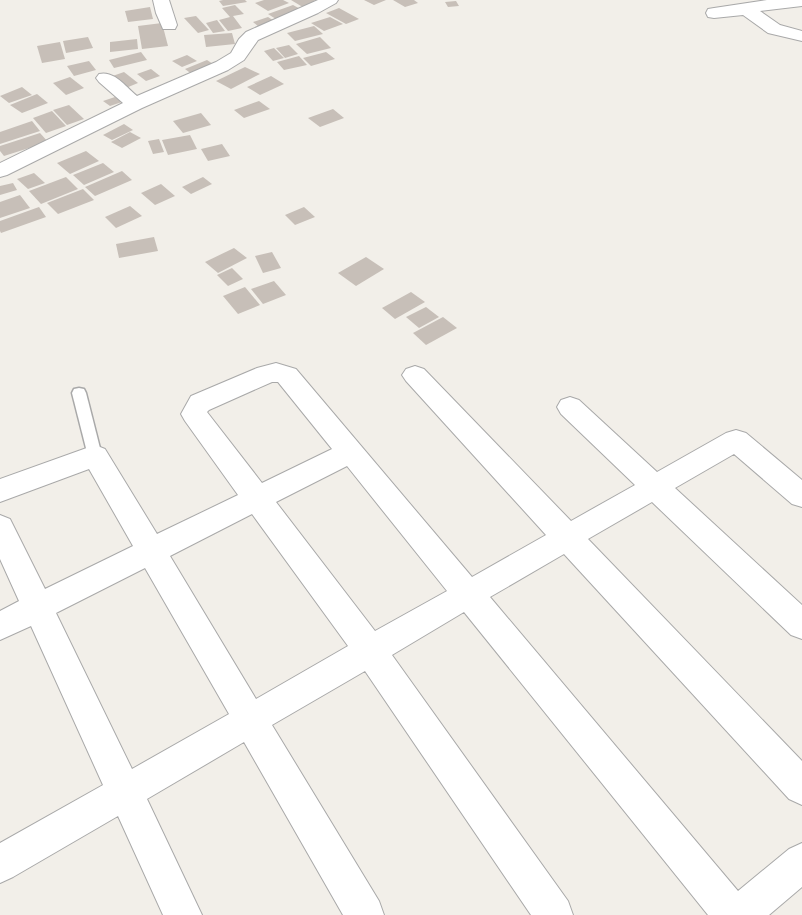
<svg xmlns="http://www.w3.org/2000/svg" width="802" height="915" font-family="Jost,sans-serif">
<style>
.building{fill:#c7bfb8}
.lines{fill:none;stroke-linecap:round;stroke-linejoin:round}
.service-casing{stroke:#a9a9a9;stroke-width:3}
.minor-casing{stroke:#a9a9a9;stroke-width:2}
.service{fill:#fff;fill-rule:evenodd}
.minor{fill:#fff;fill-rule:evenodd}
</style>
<rect width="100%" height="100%" fill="#f2efe9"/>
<g class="building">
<path d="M223 0H245L247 2 223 6 219 1Z"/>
<path d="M264 0H283L289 3 268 11 255 3Z"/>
<path d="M291 0H314L321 4 306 9Z"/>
<path d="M364 0H386L374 5Z"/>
<path d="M393 0H414L418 3 405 7Z"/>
<path d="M456 1 459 6 448 7 445 2Z"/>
<path d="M235 5 244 14 233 16 242 28 228 31 219 20 230 17 222 8Z"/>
<path d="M293 5 304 11 279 21 268 14Z"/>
<path d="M150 7 153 19 128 22 125 11Z"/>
<path d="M339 8 359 19 346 24 326 13Z"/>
<path d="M196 16 209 30 198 33 184 18Z"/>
<path d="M268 17 279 24 259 27 253 22Z"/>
<path d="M330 17 343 24 324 31 311 23Z"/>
<path d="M217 20 225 31 213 33 206 23Z"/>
<path d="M162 23 168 46 142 49 138 26Z"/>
<path d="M314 26 323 34 295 41 287 33Z"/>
<path d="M232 33 235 44 206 47 204 35Z"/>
<path d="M88 37 93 48 66 53 63 41Z"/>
<path d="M320 37 331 48 307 54 296 44Z"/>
<path d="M137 39 138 49 110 52V42Z"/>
<path d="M60 42 65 59 42 63 37 46Z"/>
<path d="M289 45 298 54 285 58 276 48Z"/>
<path d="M274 48 284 58 273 61 264 51Z"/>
<path d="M141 52 147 60 114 68 109 60Z"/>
<path d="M326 52 335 59 311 66 303 58Z"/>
<path d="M187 55 197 61 182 67 172 61Z"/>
<path d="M299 56 307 65 284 70 277 62Z"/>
<path d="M207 60 216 66 193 75 185 69Z"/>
<path d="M89 61 96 70 74 76 67 66Z"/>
<path d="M245 67 260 74 231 89 216 81Z"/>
<path d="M151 69 160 76 146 81 137 74Z"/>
<path d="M124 72 138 83 121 90 107 78Z"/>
<path d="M271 76 284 84 260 95 247 87Z"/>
<path d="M70 77 84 88 66 95 53 83Z"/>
<path d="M22 87 32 95 9 103 0 96Z"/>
<path d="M37 94 48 103 22 113 10 105Z"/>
<path d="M115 97 122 102 110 106 103 101Z"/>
<path d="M259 101 270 109 244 118 234 110Z"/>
<path d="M69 105 84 119 67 125 53 110Z"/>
<path d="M333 109 344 118 320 127 308 118Z"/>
<path d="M52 111 66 126 46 133 33 118Z"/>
<path d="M201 113 211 125 183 133 173 121Z"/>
<path d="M32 121 40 131 0 144V132Z"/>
<path d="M124 124 133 130 112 140 103 135Z"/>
<path d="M130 132 141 138 122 148 111 142Z"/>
<path d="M40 133 48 142 4 156 0 151V146Z"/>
<path d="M190 135 197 149 168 155 162 140Z"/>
<path d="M159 139 164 152 153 154 148 141Z"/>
<path d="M222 144 230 156 208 161 201 149Z"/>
<path d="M86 151 99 161 70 174 57 163Z"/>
<path d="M103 163 114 172 84 185 73 175Z"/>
<path d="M122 171 132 180 95 196 85 187Z"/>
<path d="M34 173 45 183 28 189 17 179Z"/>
<path d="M66 177 78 189 41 204 29 191Z"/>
<path d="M203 177 212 184 191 194 182 187Z"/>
<path d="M13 183 17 190 0 195V186Z"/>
<path d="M161 184 175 196 155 205 141 193Z"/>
<path d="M83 189 94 200 58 214 47 203Z"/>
<path d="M20 195 30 208 0 218V202Z"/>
<path d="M130 206 142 216 116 228 105 217Z"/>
<path d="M39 207 46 217 1 233 0 231V221Z"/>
<path d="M304 207 315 217 295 225 285 215Z"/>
<path d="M154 237 158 251 119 258 116 244Z"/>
<path d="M234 248 247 258 218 273 205 262Z"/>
<path d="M272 252 281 268 263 273 255 256Z"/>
<path d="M366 257 384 269 356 286 338 273Z"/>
<path d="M232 268 243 279 228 286 217 275Z"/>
<path d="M274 281 286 295 263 304 251 289Z"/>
<path d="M245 287 260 305 238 314 223 296Z"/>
<path d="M411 292 425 302 395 319 382 308Z"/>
<path d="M426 307 439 317 419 328 406 317Z"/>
<path d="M443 317 457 328 426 345 413 333Z"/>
</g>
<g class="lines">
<g class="service-casing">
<path id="service" d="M79 388 84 389 86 393 102 456 100 460 95 462 90 460 88 456 72 393 74 389Z"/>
</g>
<g class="minor-casing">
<g id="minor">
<path d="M153 0H169L177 25 175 29H163L156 13Z"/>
<path d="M318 0H338L336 3 318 13 258 40 244 60 228 70 142 108 7 175 0 177V163L123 103 99 82 96 78 99 74C114 70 126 87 137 96L216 62 231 53 239 39 246 32Z"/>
<path d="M767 0H802V6L760 11 780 25 802 31V41L768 33 743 15 714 18 708 17 706 13 708 9 714 8Z"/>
<path d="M276 363 296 369 472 577 546 535 406 381 402 375 406 369 415 366 424 369 571 521 635 485 561 414 557 407 561 400 570 397 579 400 657 472 726 433 736 430 746 433 802 480V507L792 504 734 454 675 488 802 605V639L791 635 652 502 588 539 802 761V805L789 799 564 554 490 597 738 891 789 849 802 843V887L769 915H708L464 612 392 655 568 901 573 915H531L365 671 272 725 379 901 384 915H343L244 742 147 799 202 915H163L118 816 13 877 0 883V843L103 785 31 626 0 640V611L19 601 0 559V515L10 519 45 589 133 546 89 469 0 502V479L95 445 105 449 157 534 238 495 185 421 181 414 191 396 257 368ZM272 382H278L332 449 262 483 207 412 209 410ZM347 466 447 591 375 631 276 502ZM252 514 348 646 256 699 170 556ZM145 568 229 714 132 769 56 613Z"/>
</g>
</g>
<use href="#service" class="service"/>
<use href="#minor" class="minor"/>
</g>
</svg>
